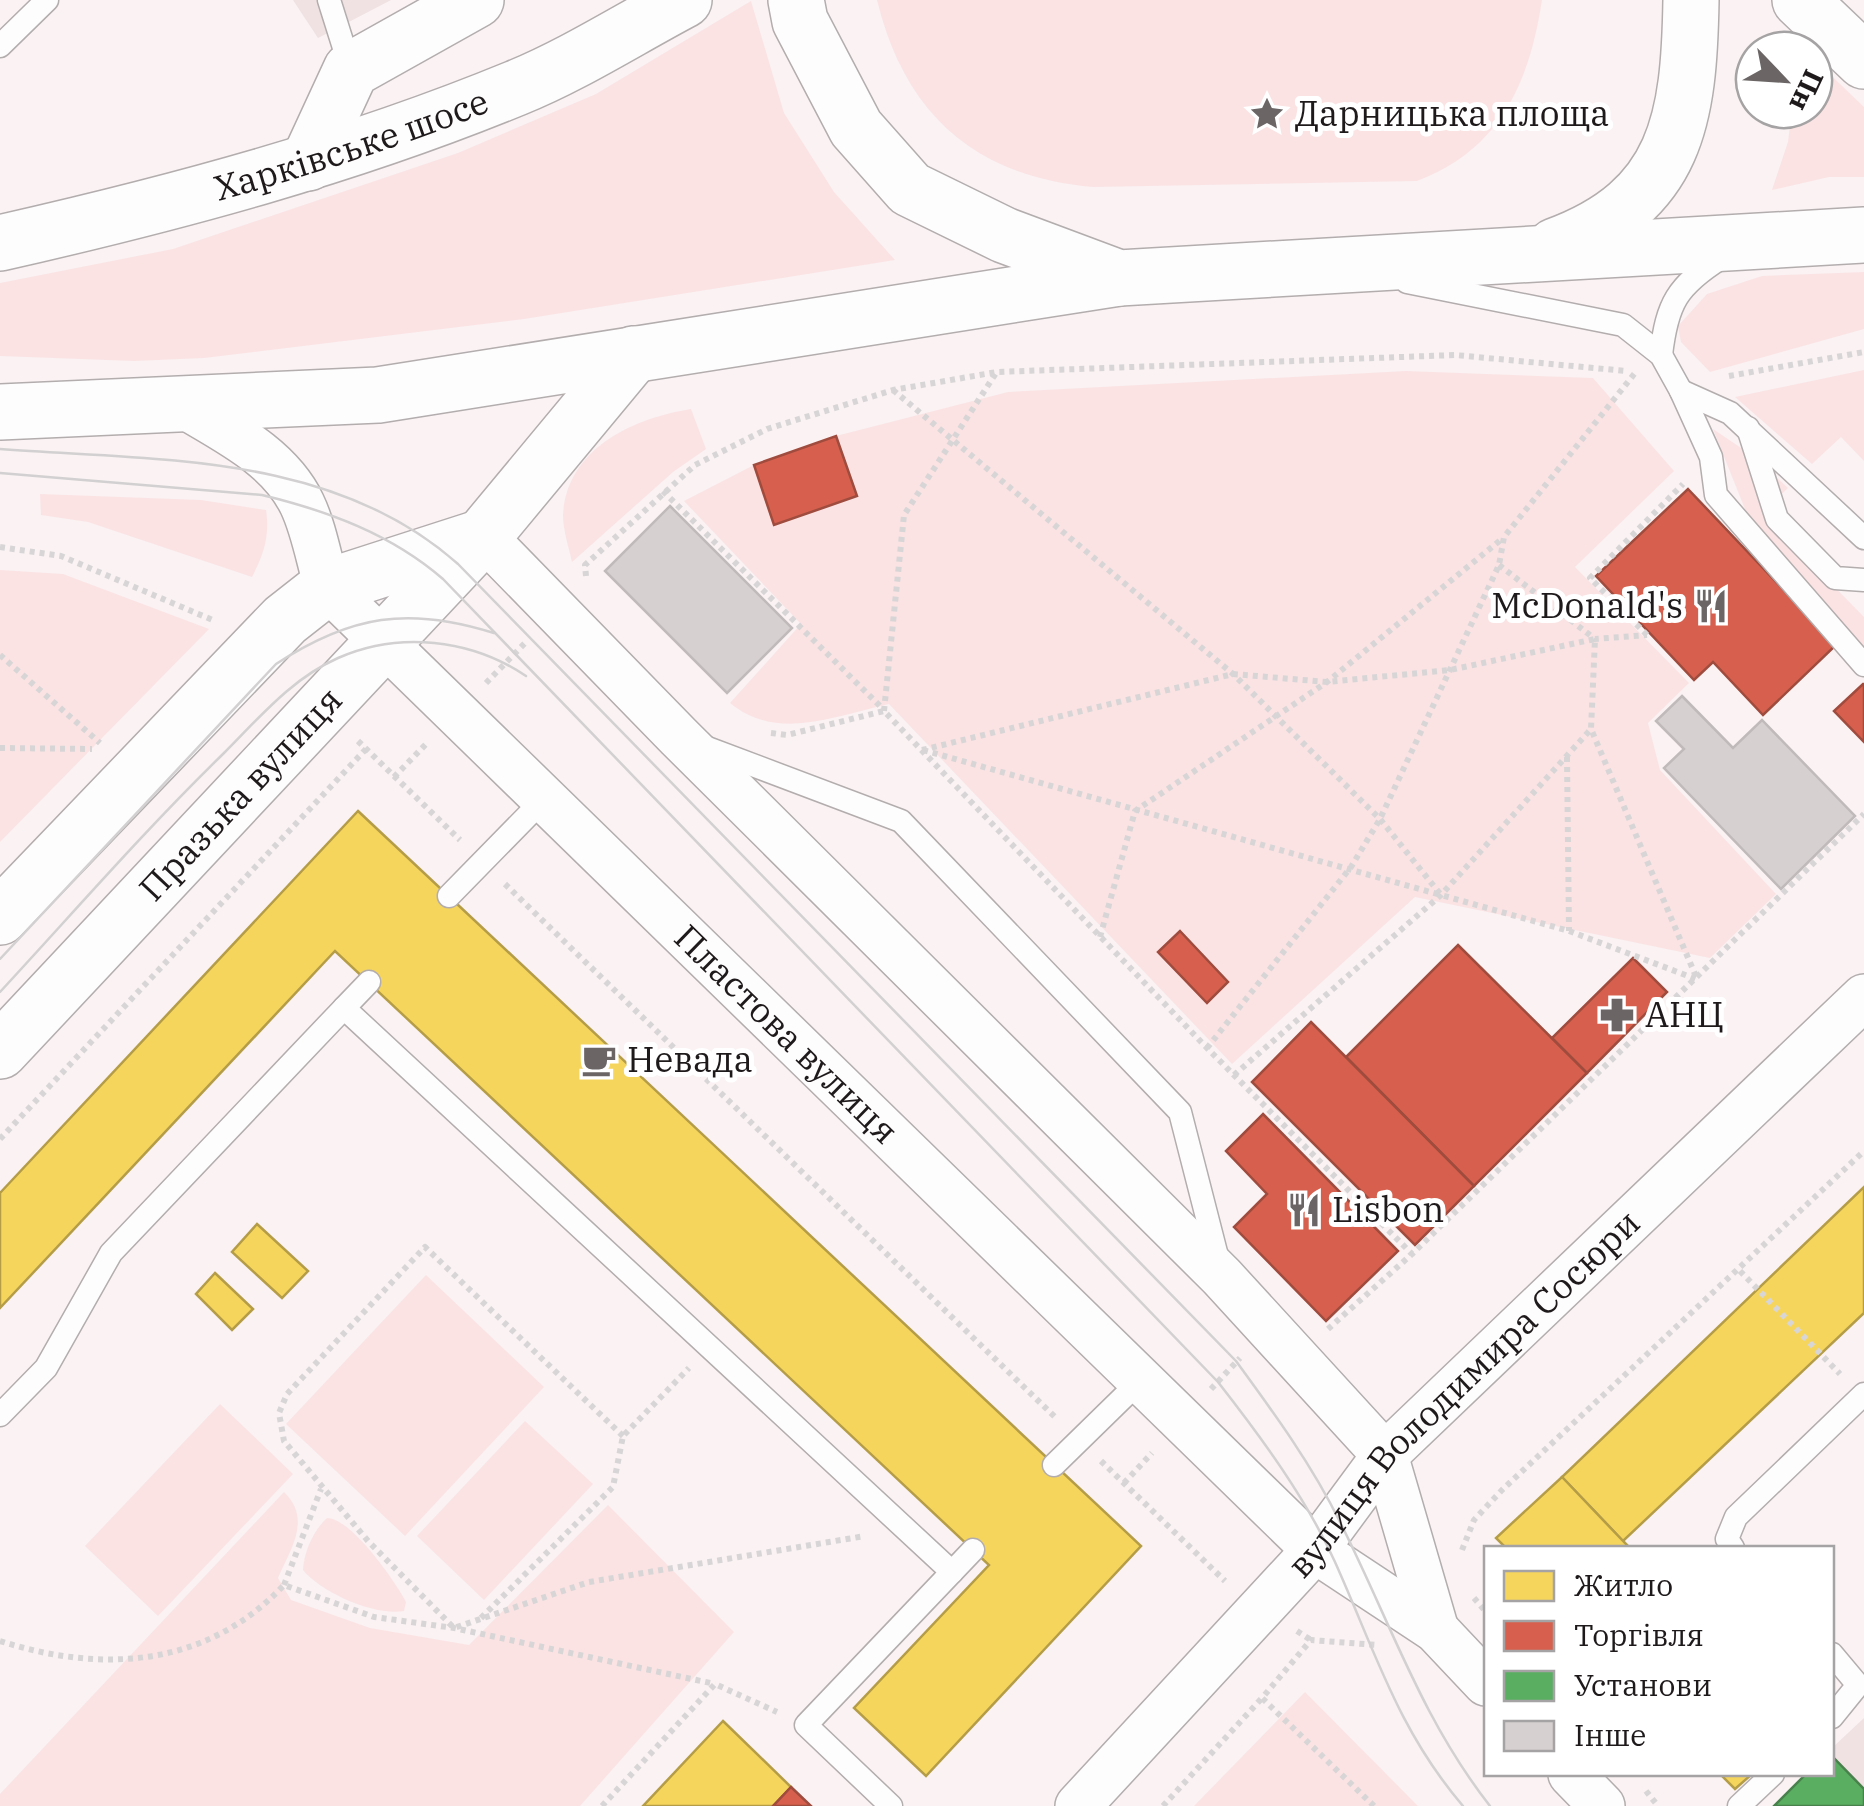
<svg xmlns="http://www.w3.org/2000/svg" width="1864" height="1806" font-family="'IBM Plex Serif',serif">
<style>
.built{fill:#f0e1e2}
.green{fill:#fbe3e4}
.homes{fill:#f6d55c;stroke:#b59d48;stroke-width:2.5}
.shops{fill:#d6604d;stroke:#9f4b3e;stroke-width:2.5}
.public{fill:#5aae61;stroke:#48814c;stroke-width:2.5}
.building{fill:#d6d0d1;stroke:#c0baba;stroke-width:2.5}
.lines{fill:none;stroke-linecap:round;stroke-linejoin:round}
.service-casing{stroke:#b3adae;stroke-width:25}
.minor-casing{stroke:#b3adae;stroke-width:48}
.tertiary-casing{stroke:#b3adae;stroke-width:58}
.primary-casing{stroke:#b3adae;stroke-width:58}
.trunk-casing{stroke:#b3adae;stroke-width:58}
.path{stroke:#d8d5d6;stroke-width:6;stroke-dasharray:5 5;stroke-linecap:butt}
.service{stroke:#fefdfd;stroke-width:22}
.minor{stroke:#fefdfd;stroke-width:45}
.tertiary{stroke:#fefdfd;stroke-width:55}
.primary{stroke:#fefdfd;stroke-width:55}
.trunk{stroke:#fefdfd;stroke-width:55}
.tram{stroke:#d2d0d0;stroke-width:2.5}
.labels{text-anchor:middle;stroke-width:10;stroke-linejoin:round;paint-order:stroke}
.poi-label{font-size:35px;fill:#1e191a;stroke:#fff;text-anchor:start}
.street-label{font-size:35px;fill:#1e191a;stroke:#fff}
</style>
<rect width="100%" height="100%" fill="#faf2f3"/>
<g class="built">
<path d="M293 0H391L318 38Z"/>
<path d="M1864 1718V1806H1774L1806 1774H1832V1748Z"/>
</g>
<g class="green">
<path d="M877 0H1542C1529 84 1500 149 1417 181L1093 187C976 177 905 115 877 0Z"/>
<path d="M751 1 784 113 834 192 895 260 524 319 204 358 134 361 0 356V283L173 249 458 153 596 94Z"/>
<path d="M1814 59 1864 107V177H1829L1772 190 1788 142 1792 110H1814Z"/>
<path d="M1864 272V329L1710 372 1681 342 1678 326 1707 294 1762 276Z"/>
<path d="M1864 370V461L1841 437 1812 464 1735 397Z"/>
<path d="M1406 371 1593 378 1674 471 1575 567 1689 683 1648 723 1660 770 1776 894 1710 958 1415 897 1232 1064 889 704C834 716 778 742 730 703L801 624 684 501 754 465 775 525 856 496 836 436 1008 392Z"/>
<path d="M691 409 706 449 673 472 572 562C569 548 563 530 563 515 567 448 634 418 691 409Z"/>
<path d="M1713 429 1753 456 1788 488 1762 513 1864 617V648L1747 514Z"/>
<path d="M40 494 201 500 266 510C270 535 264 554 252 577L88 522 41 515Z"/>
<path d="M0 570 63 574 209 629 0 842Z"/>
<path d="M426 1275 544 1387 405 1536 286 1424Z"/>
<path d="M220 1404 293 1474 158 1616 85 1546Z"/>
<path d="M525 1421 593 1484 484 1600 417 1536Z"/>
<path d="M284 1492C312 1519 291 1548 278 1578L291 1600 370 1628 469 1645 608 1505 734 1632 580 1806H0V1794Z"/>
<path d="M327 1518C351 1518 395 1581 406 1602L404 1611C374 1616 322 1593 303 1570 304 1552 313 1531 327 1518Z"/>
<path d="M1305 1692 1418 1806H1194Z"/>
</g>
<g class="homes">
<path d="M358 811 1141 1546 926 1776 854 1708 989 1565 335 951 0 1308V1193Z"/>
<path d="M1864 1187V1313L1623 1541 1562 1477Z"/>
<path d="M257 1224 308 1271 282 1298 232 1252Z"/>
<path d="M215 1273 253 1309 232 1330 196 1294Z"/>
<path d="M1562 1477 1623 1541 1630 1548H1506L1496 1538Z"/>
<path d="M723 1721 791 1787 773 1806H643Z"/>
<path d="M1720 1774H1752L1735 1789Z"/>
</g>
<g class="shops">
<path d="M836 436 857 496 774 525 754 465Z"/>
<path d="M1688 489 1836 645 1763 715 1713 662 1694 680 1596 576Z"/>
<path d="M1863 684H1864V742L1834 711Z"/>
<path d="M1180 931 1228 982 1207 1003 1158 952Z"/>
<path d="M1458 945 1587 1073 1474 1186 1346 1057Z"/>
<path d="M1633 958 1667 992 1587 1073 1552 1038Z"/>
<path d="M1311 1022 1474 1186 1415 1245 1252 1082Z"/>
<path d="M1263 1114 1398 1251 1326 1321 1234 1227 1267 1194 1226 1151Z"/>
<path d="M791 1787 811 1806H773Z"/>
</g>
<path class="public" d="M1832 1756 1864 1789V1806H1774L1806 1774H1832Z"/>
<g class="building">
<path d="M670 506 792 628 727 693 605 571Z"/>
<path d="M1682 696 1733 748 1762 720 1855 816 1781 889 1664 768 1684 749 1656 721Z"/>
</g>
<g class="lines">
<g class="service-casing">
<g id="service">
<path d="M329 0 351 70"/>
<path d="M0 46 47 0"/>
<path d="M1407 282 1623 325 1661 355 1681 391 1711 457 1716 495 1864 665"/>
<path d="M1661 355C1667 303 1677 286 1721 258"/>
<path d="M1681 391 1730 413 1864 538"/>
<path d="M1748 428 1777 519 1835 578 1864 580"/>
<path d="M702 746 901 821 1180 1112 1219 1264"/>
<path d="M449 896 545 798"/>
<path d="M344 1008 369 982"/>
<path d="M0 1415 46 1368 111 1253 344 1008 952 1572"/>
<path d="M1054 1465 1141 1380"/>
<path d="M1733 1548 1727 1539 1736 1517 1864 1394"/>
<path d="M1832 1654 1858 1685 1832 1717"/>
<path d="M891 1806 806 1725 973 1550"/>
<path d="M1739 1806 1773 1774"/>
</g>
</g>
<g class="minor-casing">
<g id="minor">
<path id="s1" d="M183 405C226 431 279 456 302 504 314 529 319 560 327 587L1315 1550 1436 1630 1486 1683"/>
<path d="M483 536 679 737 1222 1277 1385 1455 1436 1630"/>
<path d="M1571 1774 1602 1806"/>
<path id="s2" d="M1078 1806 1315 1550 1385 1455 1864 997"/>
</g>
</g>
<g class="tertiary-casing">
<g id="tertiary">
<path d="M0 917 285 620 327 587 476 539"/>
<path id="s3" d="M0 1051 483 536 634 354"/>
</g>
</g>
<g class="primary-casing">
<g id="primary">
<path d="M308 163 351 70 476 0"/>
<path id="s4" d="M0 243C176 203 348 157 516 88 573 65 629 29 684 0"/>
<path d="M0 412 378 395 1119 278"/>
</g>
</g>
<g class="trunk-casing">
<g id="trunk">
<path d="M796 0 800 21 856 128 910 189 1004 235 1119 278 1864 235"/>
<path d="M1800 0 1864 61"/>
<path d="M1555 246C1678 201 1689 118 1691 0"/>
</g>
</g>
<g class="path">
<path d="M1729 376 1864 352"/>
<path d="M893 390 1233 674 1380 819 1441 895 1569 931 1696 979"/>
<path d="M663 491 884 710"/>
<path d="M0 547 61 556 215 621"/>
<path d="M1499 565 1595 639 1647 635"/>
<path d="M586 576 585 565 695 465 767 429 893 390 997 372 1455 355 1626 371"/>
<path d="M1647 635 1590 578 1683 484"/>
<path d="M0 655 100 743"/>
<path d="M486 683 526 642"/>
<path d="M884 711 904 515 996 373"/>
<path d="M771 733 787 735 884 711 1207 1048 1412 1254"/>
<path d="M358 741 460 840"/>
<path d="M0 748 92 749"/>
<path d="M922 750 1233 674 1327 682 1450 670 1595 639 1591 729 1697 979"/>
<path d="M923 750 1441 895"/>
<path d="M1567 757 1569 931"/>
<path d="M394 777 428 742"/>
<path d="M505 884 1056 1418"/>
<path d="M1100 937 1135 811 1327 682 1503 538"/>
<path d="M1207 1048 1351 867 1380 819 1499 565 1504 537 1635 373"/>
<path d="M1234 1075 1441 895 1591 729"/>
<path d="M0 1139 366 749"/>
<path d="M1740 1271 1840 1374"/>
<path d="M1328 1329 1412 1254 1864 814"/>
<path d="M1211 1389 1240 1358"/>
<path d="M623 1436 425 1247 287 1394 279 1413 284 1441 368 1541 454 1628 589 1582 865 1536"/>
<path d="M1101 1461 1225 1581"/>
<path d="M1124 1483 1152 1453"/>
<path d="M1462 1550 1474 1520 1502 1490 1864 1151"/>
<path d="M284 1585 321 1489"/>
<path d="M1474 1598 1486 1612"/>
<path d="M481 1618 613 1487 623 1436 689 1368"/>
<path d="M1297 1631 1311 1640"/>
<path d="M0 1641C103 1674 207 1667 284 1585L374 1617 454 1628 715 1684"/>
<path d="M1646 1791 1658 1806"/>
<path d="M602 1806 715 1684 777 1712"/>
<path d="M1163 1806 1262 1698"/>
<path d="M1374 1806 1262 1698 1311 1640 1377 1645"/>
</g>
<use href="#service" class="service"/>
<use href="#minor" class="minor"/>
<use href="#tertiary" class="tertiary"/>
<use href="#primary" class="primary"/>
<use href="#trunk" class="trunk"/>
<g class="tram">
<path d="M0 449C157 461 332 452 458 564L1236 1361C1274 1413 1312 1465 1340 1522 1390 1621 1421 1718 1490 1806"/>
<path d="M0 473 262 495C328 511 391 534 443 579L1218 1382C1261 1437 1306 1498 1335 1562 1375 1651 1398 1730 1463 1806"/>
<path d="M0 959 276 664C351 615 409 606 494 633"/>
<path d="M0 992C74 912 145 830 223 754 259 718 291 679 338 658 399 631 471 639 526 676"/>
</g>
</g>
<defs>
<g id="sight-bare" transform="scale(2.7)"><path d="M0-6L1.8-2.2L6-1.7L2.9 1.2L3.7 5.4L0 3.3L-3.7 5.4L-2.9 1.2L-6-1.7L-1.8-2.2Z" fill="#6b6566" stroke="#fff" stroke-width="2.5" paint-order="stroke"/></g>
<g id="restaurant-bare" transform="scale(2.7)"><path d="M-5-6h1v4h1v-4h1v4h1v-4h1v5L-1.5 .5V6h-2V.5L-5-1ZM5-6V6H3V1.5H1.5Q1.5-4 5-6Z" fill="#6b6566" stroke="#fff" stroke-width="2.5" paint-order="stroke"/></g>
<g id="pharmacy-bare" transform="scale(2.7)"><path d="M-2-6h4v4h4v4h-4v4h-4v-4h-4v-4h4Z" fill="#6b6566" stroke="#fff" stroke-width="2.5" paint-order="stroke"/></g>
<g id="cafe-bare" transform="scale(2.7)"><path d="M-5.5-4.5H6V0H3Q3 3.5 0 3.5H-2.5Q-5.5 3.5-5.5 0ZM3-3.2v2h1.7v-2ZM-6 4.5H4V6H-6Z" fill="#6b6566" stroke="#fff" stroke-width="2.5" paint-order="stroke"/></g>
</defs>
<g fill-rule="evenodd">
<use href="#sight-bare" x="1267" y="114"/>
<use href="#restaurant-bare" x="1711" y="606"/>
<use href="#pharmacy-bare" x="1617" y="1015"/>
<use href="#cafe-bare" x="599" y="1060"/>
<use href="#restaurant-bare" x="1304" y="1210"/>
</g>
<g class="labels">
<g class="poi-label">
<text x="1295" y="126">Дарницька площа</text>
<text x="1683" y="618" text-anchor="end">McDonald's</text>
<text x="1645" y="1027">АНЦ</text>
<text x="627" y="1072">Невада</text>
<text x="1332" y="1222">Lisbon</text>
</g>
<g class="street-label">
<text dy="12" stroke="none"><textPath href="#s4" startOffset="365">Харківське шосе</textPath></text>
<text dy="12" stroke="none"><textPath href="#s3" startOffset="352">Празька вулиця</textPath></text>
<text dy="12" stroke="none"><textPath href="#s1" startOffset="885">Пластова вулиця</textPath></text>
<text dy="12" stroke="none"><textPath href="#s2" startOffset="565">вулиця Володимира Сосюри</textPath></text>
</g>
</g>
<rect x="1484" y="1546" width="350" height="230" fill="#ffffff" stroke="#a5a3a3" stroke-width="2.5"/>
<rect x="1504" y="1571" width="50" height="30" fill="#f6d55c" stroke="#a5a3a3" stroke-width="2.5"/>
<text x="1574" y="1596" font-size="30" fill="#1e191a">Житло</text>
<rect x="1504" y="1621" width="50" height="30" fill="#d6604d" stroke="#a5a3a3" stroke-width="2.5"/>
<text x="1574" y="1646" font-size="30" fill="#1e191a">Торгівля</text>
<rect x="1504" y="1671" width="50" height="30" fill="#5aae61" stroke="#a5a3a3" stroke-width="2.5"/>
<text x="1574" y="1696" font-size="30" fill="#1e191a">Установи</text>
<rect x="1504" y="1721" width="50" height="30" fill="#d6d0d1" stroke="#a5a3a3" stroke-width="2.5"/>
<text x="1574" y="1746" font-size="30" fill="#1e191a">Інше</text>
<g transform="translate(1784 80) rotate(115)"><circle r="48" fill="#ffffff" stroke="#a5a3a3" stroke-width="2.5"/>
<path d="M0-8L18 38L0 25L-18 38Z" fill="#6b6566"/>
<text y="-15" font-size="28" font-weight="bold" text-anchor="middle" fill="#1e191a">Пн</text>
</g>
</svg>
